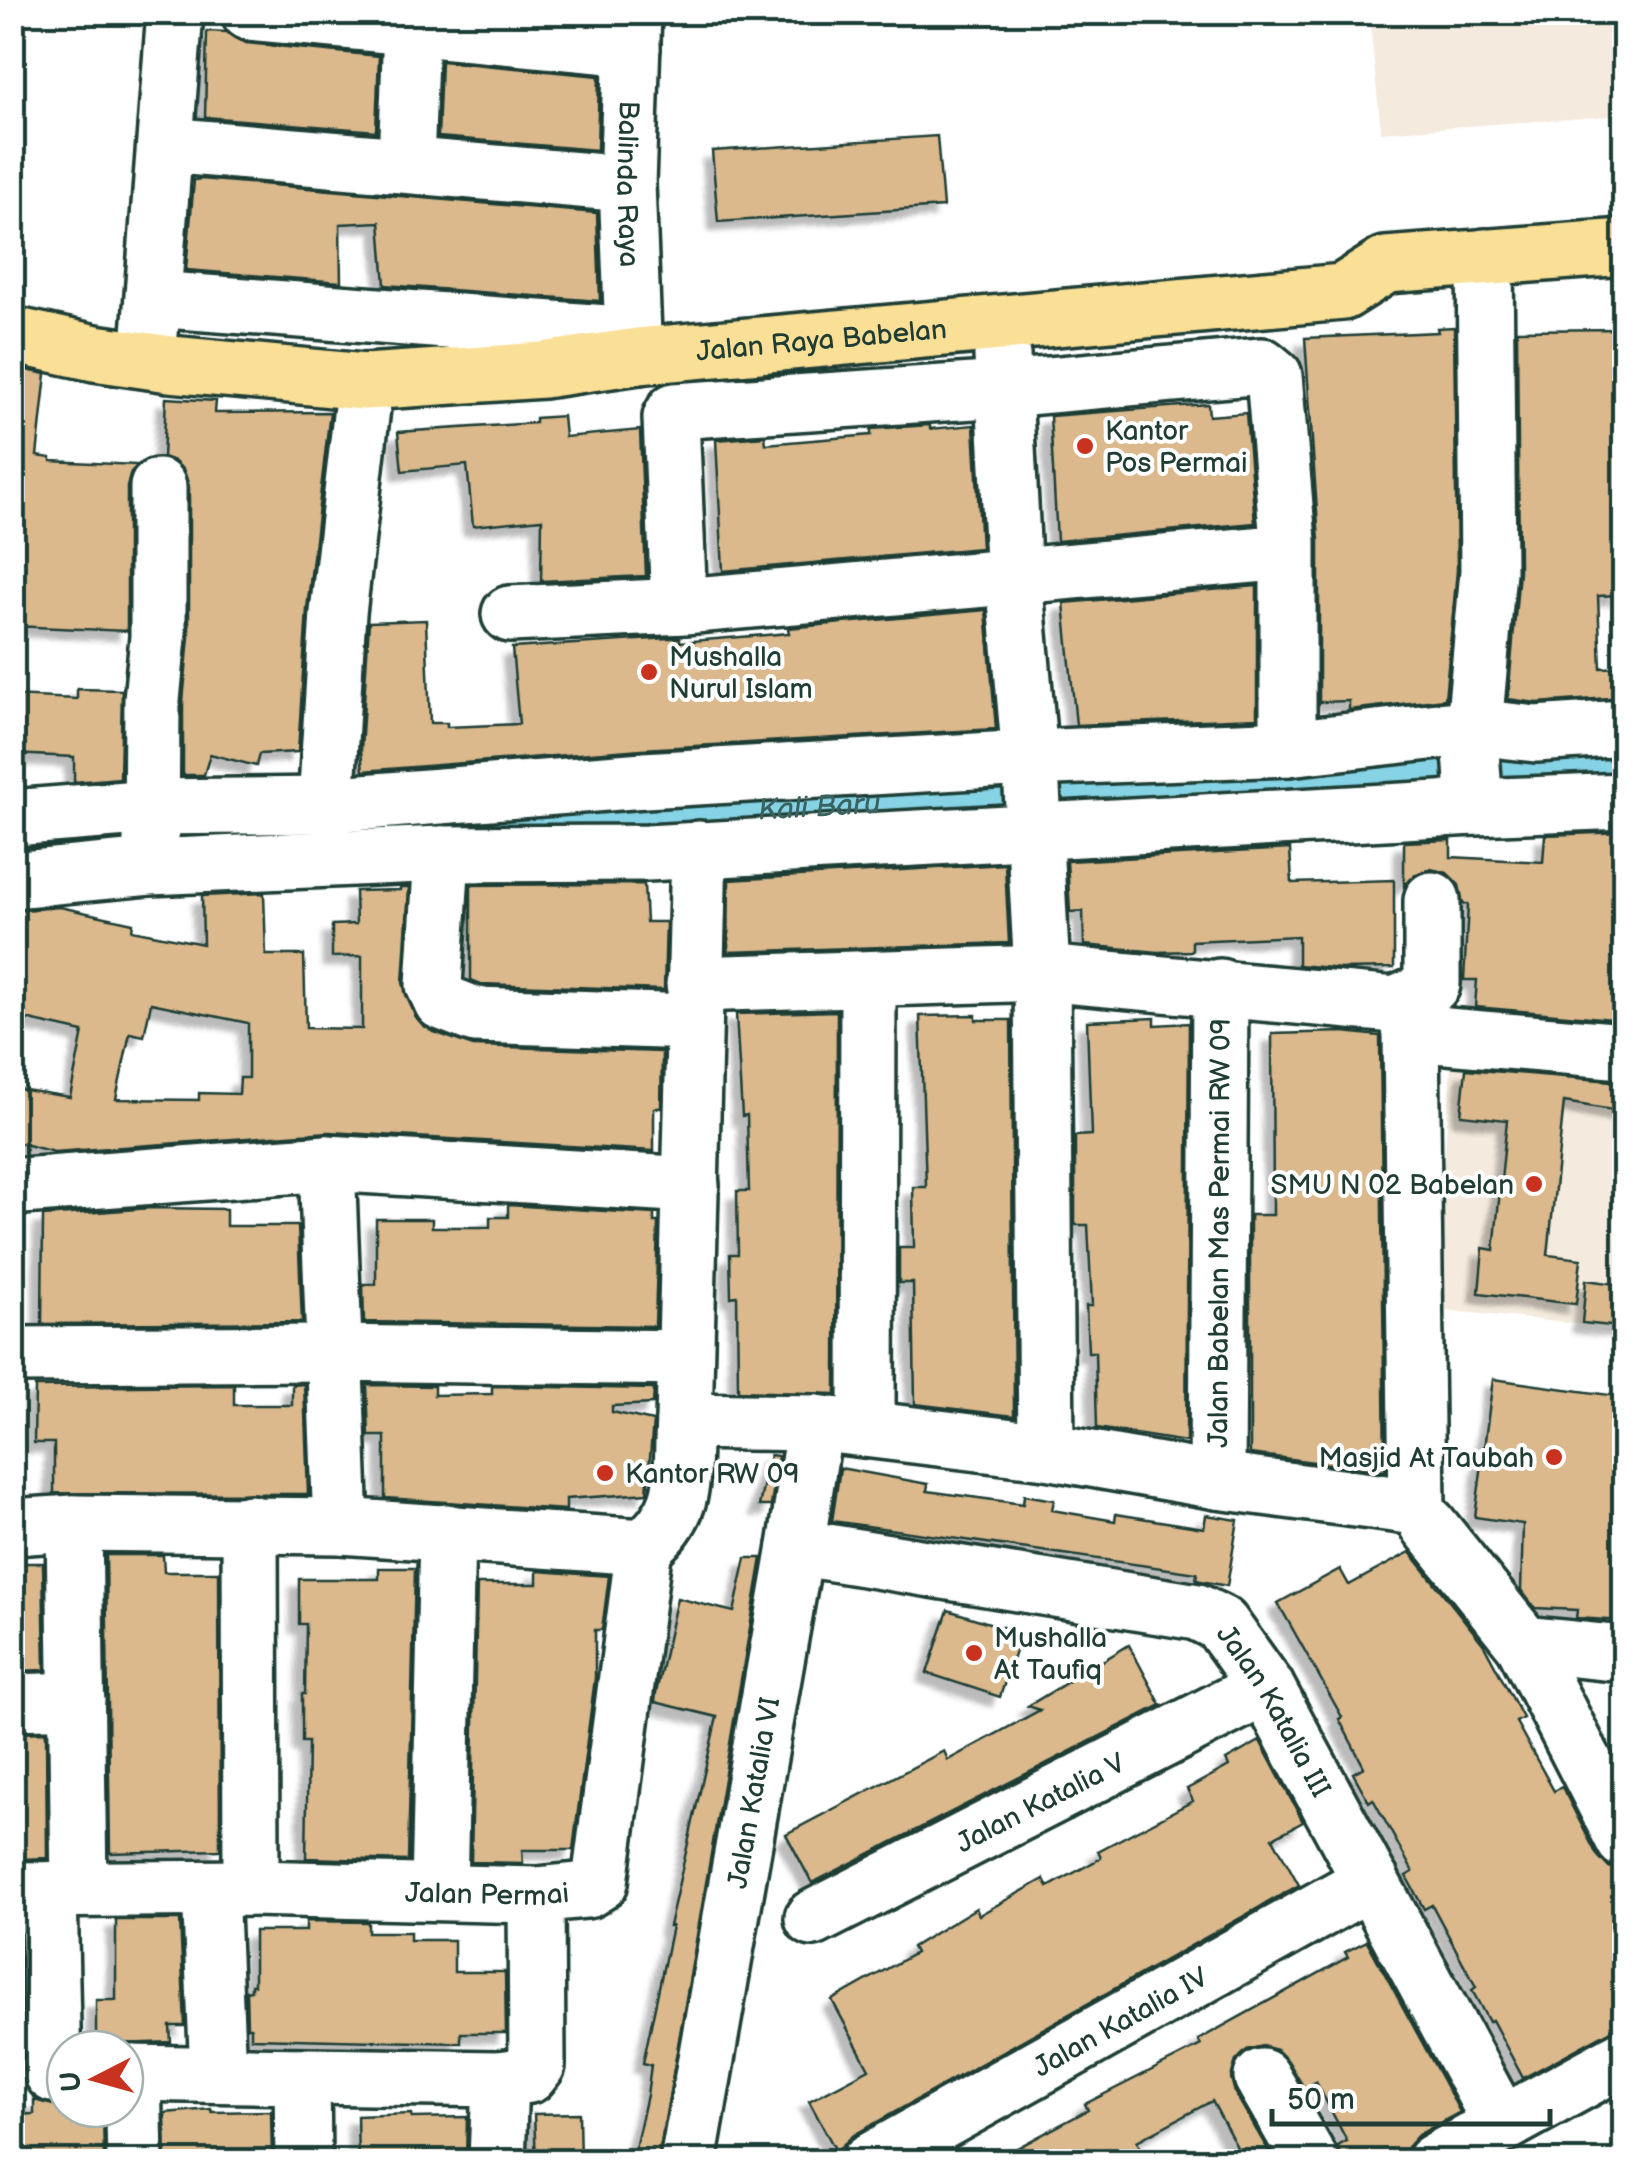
<svg xmlns="http://www.w3.org/2000/svg" width="1637" height="2174" font-family="'Balsamiq Sans',sans-serif">
<style>
.built{fill:#f4eadd}
.lines{fill:none;stroke-linecap:round;stroke-linejoin:round}
.river{stroke:#86d3e5;stroke-width:68}
.building{fill:#dbb98d;stroke:#1f3d34;stroke-width:2.5;fill-rule:evenodd;filter:url(#shadow)}
.minor-casing{stroke:#1f3d34;stroke-width:62}
.major-casing{stroke:#1f3d34;stroke-width:62}
.minor{stroke:#fff;stroke-width:55}
.major{stroke:#fadf96;stroke-width:55}
.poi-dot{fill:#c8321e;stroke:#fff;stroke-width:4}
.labels{text-anchor:middle;stroke-width:8;stroke-linejoin:round;paint-order:stroke}
.street-label{font-size:28px;fill:#1f3d34;stroke:#fff}
.poi-label{font-size:28px;fill:#1f3d34;stroke:#fff;text-anchor:start}
.water-label{font-size:30px;font-style:italic;fill:#396260;stroke:#fff}
</style>
<defs>
<filter id="shadow"><feDropShadow dx="-9" dy="9" stdDeviation="2.5" flood-color="#0004"/></filter>
</defs>
<rect width="100%" height="100%" fill="#fff"/>
<filter id="ink" filterUnits="userSpaceOnUse"><feTurbulence type="fractalNoise" baseFrequency=".01" numOctaves="2"/><feDisplacementMap in="SourceGraphic" scale="20" xChannelSelector="R" yChannelSelector="G"/><feConvolveMatrix kernelMatrix="1 2 1 2 8 2 1 2 1" color-interpolation-filters="sRGB"/></filter>
<g filter="url(#ink)">
<g class="built">
<path d="M1369 13H1624V115L1381 132Z"/>
<path d="M1453 1038 1624 1059V1329L1434 1309Z"/>
</g>
<g class="lines">
<g class="river">
<path id="s1" d="M382 832 1624 759"/>
<path d="M12 851 132 846"/>
</g>
</g>
<g class="building">
<path d="M207 31 227 32 246 43 379 56 376 131 205 117Z"/>
<path d="M441 61 599 76 597 150 438 137Z"/>
<path d="M937 136 943 207 718 222 712 151Z"/>
<path d="M201 179 597 213 600 301 385 285 380 222 340 224 341 282 186 270 194 180Z"/>
<path d="M1454 327 1457 570 1445 699 1349 710V701L1319 702V541L1305 338 1438 332 1437 328Z"/>
<path d="M1624 329V545H1617L1619 595 1598 596 1601 668 1624 667V697L1537 703 1508 699 1519 571 1517 330Z"/>
<path d="M12 367 46 374 37 456 51 458V461L138 465 131 472 127 487V631L12 626Z"/>
<path d="M166 398 216 401 215 413 330 412 307 609 298 752 259 754 256 766 210 754 204 775H183V702L189 637V487L184 471 174 461 163 457Z"/>
<path d="M1208 404 1209 416 1246 413 1255 523 1057 541 1050 416Z"/>
<path d="M563 416 565 437 640 430 646 576 541 581 542 519 473 526 467 465 402 471 398 432 535 423V418Z"/>
<path d="M930 425V429L974 425 981 548 723 571 716 440 765 436 766 444 871 435V429Z"/>
<path d="M1257 586V718L1076 725 1064 603Z"/>
<path d="M986 610 996 729 642 749 363 771 361 750 369 622 426 620 430 723H447V727L519 724 512 648 669 638H680V642L789 633 788 628Z"/>
<path d="M77 689 122 690 120 778 74 782V757L12 754V696L77 699Z"/>
<path d="M1624 832V1020L1475 1007 1477 980H1464L1468 904H1463L1459 885 1447 873 1431 869 1416 874 1404 886V842L1451 840V857L1543 862 1545 835Z"/>
<path d="M1290 849 1292 883 1394 880V968L1342 969 1298 965V936L1192 941V951L1158 952 1084 945 1083 911 1070 912 1067 861Z"/>
<path d="M1005 864 1009 943 728 952 729 880Z"/>
<path d="M644 884 646 922H666L664 990 481 984 471 980V885Z"/>
<path d="M400 887H409L403 983 415 1016 431 1031 473 1046 662 1052 661 1108H654V1151L329 1132 54 1152 12 1141V1088L70 1097 83 1032 12 1016V911L60 907 133 923 132 930 203 944 202 896 264 893 266 955H304L306 1028 362 1029V956L332 957V925L356 924 355 891 400 890ZM151 1003 248 1023V1078H240L239 1094 199 1093V1100L116 1099 130 1033 144 1036Z"/>
<path d="M837 1011 836 1394 738 1391 737 1296 731 1297 730 1254H738L737 1191H749L747 1115 742 1116 736 1014Z"/>
<path d="M976 1015V1020H1011L1014 1416 915 1404 913 1283H899V1248H914L913 1187H926L920 1016Z"/>
<path d="M1155 1018V1025L1189 1023 1186 1442 1097 1428 1095 1352H1088L1086 1306H1092L1088 1225H1075V1136L1091 1135 1087 1021Z"/>
<path d="M1344 1032 1380 1036 1385 1471 1250 1454V1215H1273L1272 1034Z"/>
<path d="M1466 1069 1624 1082V1112L1564 1102 1548 1255 1581 1259 1576 1304 1479 1293 1483 1248 1494 1250 1507 1120 1461 1115Z"/>
<path d="M508 1205 654 1214V1222H658L655 1326 364 1322 363 1284H376V1219H432V1227H490V1217H508Z"/>
<path d="M151 1208 226 1209V1226H298L302 1322 42 1324 43 1216Z"/>
<path d="M1586 1280 1624 1285 1621 1327 1582 1323Z"/>
<path d="M1493 1379 1624 1397V1621L1576 1618 1577 1610 1535 1608 1521 1590 1523 1524 1475 1517Z"/>
<path d="M304 1384 308 1494 54 1493V1443H34L35 1387 234 1385V1405H292V1385Z"/>
<path d="M367 1385 434 1386V1395L492 1394V1386L654 1389 653 1404 612 1406V1412L653 1421 647 1493 566 1499V1510L385 1498V1436H369Z"/>
<path d="M770 1455 778 1456 771 1506H759Z"/>
<path d="M840 1468 928 1484 927 1491 1023 1504 1024 1495 1054 1500 1052 1510 1115 1521 1116 1514 1204 1528 1206 1515 1238 1520 1227 1586 1196 1580 1197 1573 832 1521Z"/>
<path d="M1410 1552 1484 1645 1523 1718 1516 1722 1554 1791 1562 1787 1597 1855 1608 1867 1624 1871V2023L1523 2078 1492 2020 1489 2022 1472 1990 1476 1987 1432 1905 1424 1909 1406 1876 1413 1872 1373 1799 1369 1802 1353 1773 1364 1767 1339 1719 1342 1717 1278 1603 1340 1569 1349 1585Z"/>
<path d="M106 1555H163L164 1572H219L220 1850 110 1853Z"/>
<path d="M746 1558H762L658 2162H632L647 2095 651 2065 643 2063 672 1926H669L717 1717 655 1702 656 1693 677 1598 734 1612Z"/>
<path d="M14 1563H43L45 1670 12 1671Z"/>
<path d="M379 1568H415L408 1861 306 1858 308 1742H302V1694H305L306 1624H299V1579H379Z"/>
<path d="M537 1571 609 1576 602 1630H595V1678L573 1850H522L523 1863 471 1862 477 1584H537Z"/>
<path d="M948 1610 1021 1633 1000 1697 927 1673Z"/>
<path d="M1129 1645 1161 1705 812 1883 786 1834 944 1751 948 1760 1040 1710 1028 1706Z"/>
<path d="M46 1732 47 1858 21 1859 19 1733Z"/>
<path d="M1260 1741 1303 1822 1273 1838 1299 1885 854 2135 836 2151 809 2101 869 2069 832 2000 915 1953 912 1947 976 1908 979 1915 1044 1879 1048 1887 1101 1858 1098 1851 1193 1801 1187 1789 1229 1766 1226 1760Z"/>
<path d="M116 1920H180L185 2026H170L171 2042 96 2045V2000H116Z"/>
<path d="M306 1921 368 1922V1932H410V1940H454V1972H505L506 2033H461V2043L251 2038V2027H247L246 1991 251 1990V1985H254V1931H306Z"/>
<path d="M1367 1941 1460 2112 1418 2135 1407 2147 1403 2162H1342L1338 2146 1347 2141 1316 2082 1304 2088 1288 2061 1277 2050 1263 2046 1247 2050 1236 2061 1231 2078 1235 2093 1275 2162H1245L1212 2101 1137 2141 1148 2162H991L1088 2110 1085 2104 1201 2045 1198 2040 1348 1957 1345 1952Z"/>
<path d="M34 2100 53 2105 65 2102V2109H103L104 2162H36V2157L12 2158V2115L34 2114Z"/>
<path d="M211 2109 212 2112 271 2111 272 2162H238V2158L166 2162 165 2113Z"/>
<path d="M579 2113 580 2162H536L534 2114Z"/>
<path d="M411 2114 412 2118 467 2117 466 2162H358L357 2116Z"/>
</g>
<g class="lines">
<g class="minor-casing">
<g id="minor">
<path d="M249 12 632 48"/>
<path id="s2" d="M633 12 627 184 633 335 638 356"/>
<path d="M165 145 627 184"/>
<path d="M406 164 411 28"/>
<path d="M153 299 633 335"/>
<path d="M150 334 175 12"/>
<path d="M1002 355 1014 578 1031 769 1042 973 1046 1451"/>
<path d="M679 606 671 418 675 411 1004 389 1262 366 1274 376 1288 541V748"/>
<path d="M510 614 684 606 1286 552"/>
<path d="M326 805 338 613 365 382"/>
<path d="M1475 807 1470 738 1474 727 1488 571 1485 257"/>
<path d="M12 818 152 807 326 805 644 780 1029 758 1288 748 1474 727 1536 734 1624 728"/>
<path d="M151 844 152 700 158 637V487"/>
<path d="M442 854 434 985 442 1002 475 1015 694 1022"/>
<path d="M12 880 150 867 442 854 647 853 1475 807 1624 801"/>
<path d="M1395 1005 1424 992 1432 984V900"/>
<path d="M1411 1033 1624 1051"/>
<path d="M327 1163 341 1526"/>
<path d="M12 1190 22 1186 327 1163 691 1185"/>
<path d="M12 1355 334 1353 685 1358"/>
<path d="M684 1421 815 1423 1046 1451 1217 1481 1417 1507 1411 1033 1408 1018 1395 1005 1042 973 694 984"/>
<path d="M867 1429 868 980"/>
<path id="s3" d="M1217 1481 1220 987"/>
<path d="M74 1523 79 1889"/>
<path d="M250 1523 251 1888"/>
<path d="M1428 1524 1524 1644 1624 1840"/>
<path d="M12 1527 74 1523 341 1526 644 1547"/>
<path id="s4" d="M796 1547 1197 1612 1221 1624 1266 1687 1502 2125"/>
<path d="M1524 1644 1624 1654"/>
<path d="M12 1702 77 1700"/>
<path d="M210 1889 218 2073"/>
<path id="s5" d="M12 1890 251 1888 536 1895 587 1890 600 1882 644 1547C690 1508 680 1478 684 1421L699 849"/>
<path d="M49 1890 53 2074"/>
<path d="M439 1892 447 1532"/>
<path id="s6" d="M813 1918 1266 1687"/>
<path d="M125 2073 500 2079 529 2075 537 2065 536 1895"/>
<path d="M133 2073 135 2162"/>
<path d="M302 2076 303 2162"/>
<path d="M1262 2077 1311 2162"/>
<path d="M497 2162 500 2079"/>
<path id="s7" d="M688 2162 796 1547 815 1423"/>
<path id="s8" d="M869 2162 1371 1881"/>
<path d="M1434 2162 1624 2058"/>
</g>
</g>
<g class="major-casing">
<g id="major">
<path id="s9" d="M12 335 95 353 170 364 365 382 543 370 638 356 1343 292 1386 265 1624 247"/>
</g>
</g>
<use href="#minor" class="minor"/>
<use href="#major" class="major"/>
</g>
</g>
<g class="poi-dot">
<circle cx="1085" cy="446" r="10"/>
<circle cx="649" cy="672" r="10"/>
<circle cx="1534" cy="1184" r="10"/>
<circle cx="1554" cy="1457" r="10"/>
<circle cx="605" cy="1473" r="10"/>
<circle cx="974" cy="1653" r="10"/>
</g>
<g class="labels">
<g class="street-label">
<text dy="10" stroke="none"><textPath href="#s2" startOffset="172">Balinda Raya</textPath></text>
<text dy="10" stroke="none"><textPath href="#s9" startOffset="815">Jalan Raya Babelan</textPath></text>
<text dy="10" stroke="none"><textPath href="#s3" startOffset="248">Jalan Babelan Mas Permai RW 09</textPath></text>
<text dy="10" stroke="none"><textPath href="#s4" startOffset="535">Jalan Katalia III</textPath></text>
<text dy="10" stroke="none"><textPath href="#s7" startOffset="375">Jalan Katalia VI</textPath></text>
<text dy="10" stroke="none"><textPath href="#s6" startOffset="255">Jalan Katalia V</textPath></text>
<text dy="10" stroke="none"><textPath href="#s5" startOffset="475">Jalan Permai</textPath></text>
<text dy="10" stroke="none"><textPath href="#s8" startOffset="288">Jalan Katalia IV</textPath></text>
</g>
<g class="poi-label">
<text x="1105" y="440">Kantor<tspan x="1105" dy="32">Pos Permai</tspan></text>
<text x="669" y="666">Mushalla<tspan x="669" dy="32">Nurul Islam</tspan></text>
<text x="1514" y="1194" text-anchor="end">SMU N 02 Babelan</text>
<text x="1534" y="1467" text-anchor="end">Masjid At Taubah</text>
<text x="625" y="1483">Kantor RW 09</text>
<text x="994" y="1647">Mushalla<tspan x="994" dy="32">At Taufiq</tspan></text>
</g>
<g class="water-label">
<text dy="10" stroke="none"><textPath href="#s1" startOffset="438">Kali Baru</textPath></text>
</g>
</g>
<rect width="1637" height="2174" fill="none" stroke="#fff" stroke-width="50"/>
<rect x="25" y="25" width="1587" height="2124" fill="none" stroke="#1f3d34" stroke-width="4" filter="url(#ink)"/>
<g transform="translate(95 2079) rotate(264)"><circle r="48" fill="#ffffff" stroke="#a5b1ae" stroke-width="2.5"/>
<path d="M0-8L18 38L0 25L-18 38Z" fill="#c8321e"/>
<text y="-15" font-size="28" font-weight="bold" text-anchor="middle" fill="#1f3d34">U</text>
</g>
<path d="M1272 2109v15h278v-15" fill="none" stroke="#1f3d34" stroke-width="5"/>
<text x="1287" y="2109" font-size="30" fill="#1f3d34" stroke="#ffffff" stroke-width="8" paint-order="stroke">50 m</text>
</svg>
